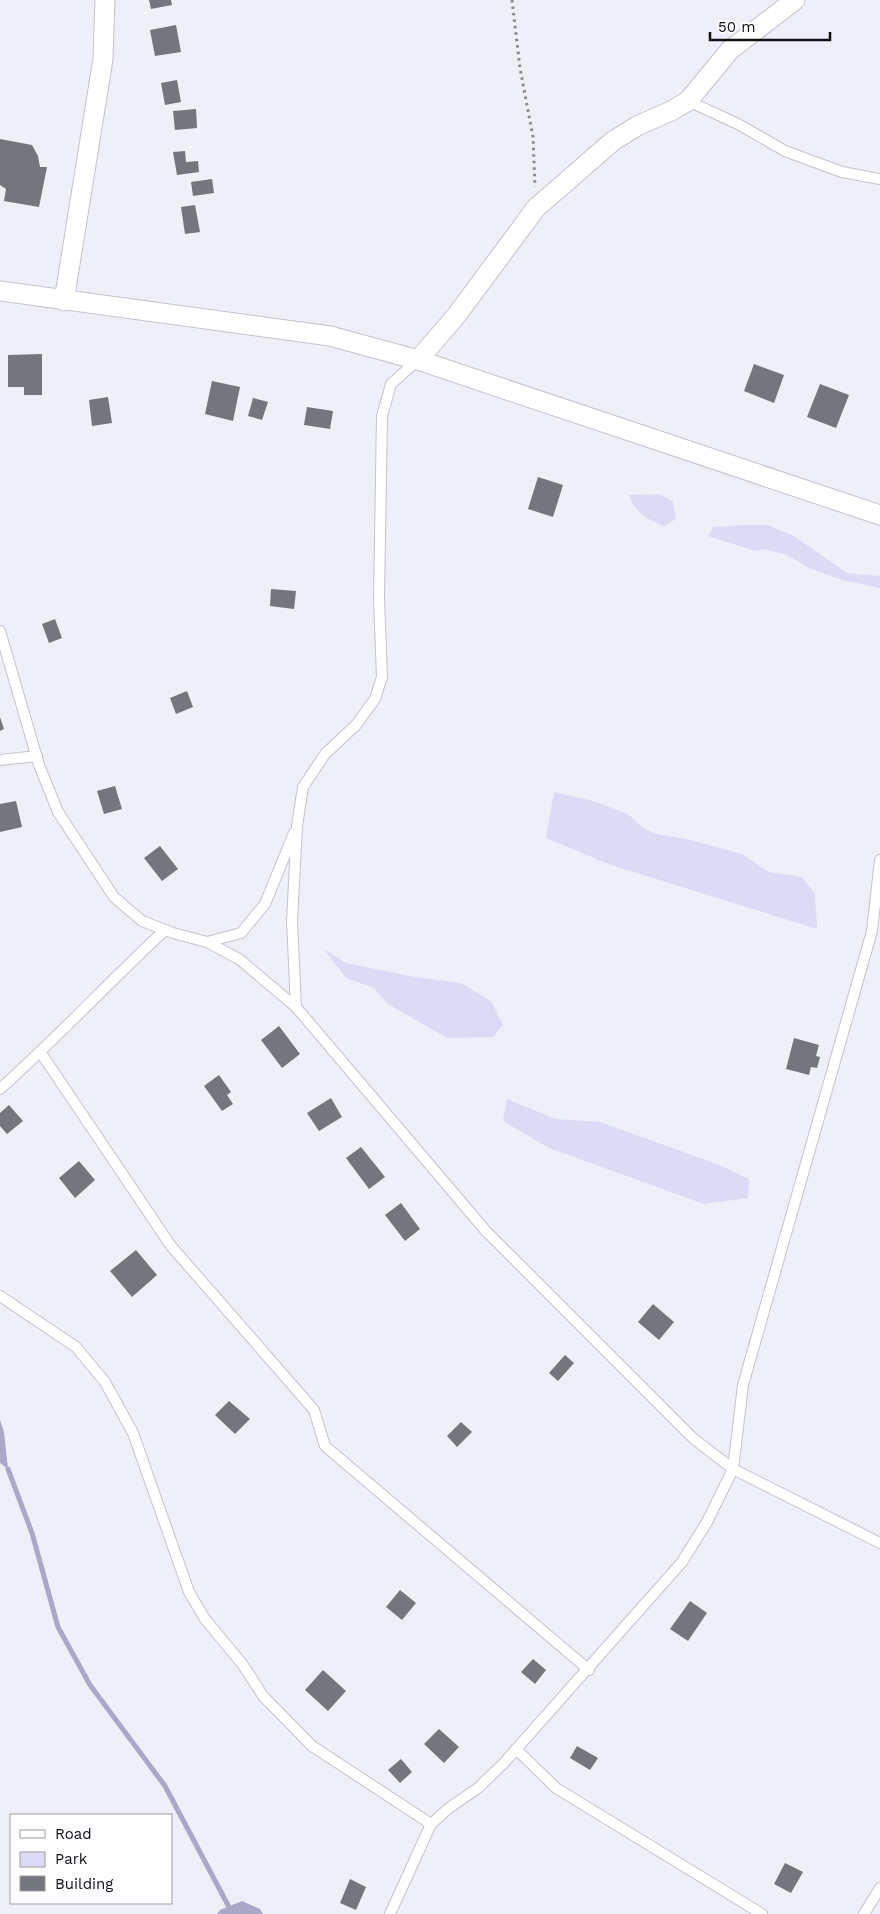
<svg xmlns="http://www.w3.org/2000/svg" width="880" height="1914" font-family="'Work Sans',sans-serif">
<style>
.green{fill:#dcdbf5}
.water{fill:#a9a8c6}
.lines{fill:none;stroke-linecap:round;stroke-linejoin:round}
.stream{stroke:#a9a8c6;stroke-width:5}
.building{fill:#75757e}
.service-casing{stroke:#c3c3cd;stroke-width:12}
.minor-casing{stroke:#c3c3cd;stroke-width:21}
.path{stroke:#87878e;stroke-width:3;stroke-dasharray:2.5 4;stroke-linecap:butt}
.service{stroke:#fff;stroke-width:10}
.minor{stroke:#fff;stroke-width:19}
</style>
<rect width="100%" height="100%" fill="#efeff9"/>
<g class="green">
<path d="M659 494 673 501 676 519 664 526C646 519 636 513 629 495Z"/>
<path d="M741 525H768L794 536 847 573 880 576V588L842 580 809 568 787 555 763 549 755 551 708 536 713 527Z"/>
<path d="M554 792 593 801 628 814 642 827 656 834 687 839 742 854 769 872 802 877 815 894 817 929 611 865 546 838Z"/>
<path d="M324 949 346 963 415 977 461 983 491 1001 503 1025 493 1037 447 1038 388 1004 374 988 346 978Z"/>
<path d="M507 1099 556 1119 600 1122 717 1164 749 1179 748 1198 704 1204 549 1148 503 1121Z"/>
</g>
<g class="water">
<path d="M0 1420 4 1432 8 1469 0 1463Z"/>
<path d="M242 1901 260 1909 263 1914H217L220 1910Z"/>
</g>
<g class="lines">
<path class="stream" d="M8 1469 32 1533 58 1627 90 1685 165 1786 229 1907"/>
</g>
<g class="building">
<path d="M149 0H171L172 5 151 9Z"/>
<path d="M176 25 181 52 155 56 150 30Z"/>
<path d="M177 80 181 102 165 105 161 83Z"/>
<path d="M196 109 197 128 175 130 173 111Z"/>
<path d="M0 139 32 145 38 156 40 167H47L39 207 4 201 6 189 0 185Z"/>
<path d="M185 151 186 162 198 161 199 172 177 175 173 152Z"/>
<path d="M212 179 214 193 193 196 191 182Z"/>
<path d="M195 205 200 232 185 234 181 207Z"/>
<path d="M42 354V395H24V387H8V355Z"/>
<path d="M754 364 784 375 774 403 744 391Z"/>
<path d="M212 381 240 387 233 421 205 414Z"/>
<path d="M820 384 849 395 836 428 807 417Z"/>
<path d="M108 397 112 423 92 426 89 400Z"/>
<path d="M253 398 268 402 262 420 248 416Z"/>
<path d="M307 407 333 411 330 429 304 425Z"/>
<path d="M538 477 563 485 553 517 528 509Z"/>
<path d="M271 589 296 591 294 609 270 606Z"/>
<path d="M55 619 62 638 49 643 42 624Z"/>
<path d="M187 691 193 707 176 714 170 698Z"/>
<path d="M0 717 4 729 0 731Z"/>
<path d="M115 786 122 809 104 814 97 791Z"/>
<path d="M16 801 22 827 0 832V804Z"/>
<path d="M160 846 178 869 162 881 144 858Z"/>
<path d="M279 1026 300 1054 282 1068 261 1040Z"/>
<path d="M794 1038 819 1045 816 1056 820 1057 817 1068 811 1067 809 1075 786 1069Z"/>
<path d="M219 1075 231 1092 227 1095 233 1104 222 1111 204 1086Z"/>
<path d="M331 1098 342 1117 319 1131 307 1113Z"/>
<path d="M9 1105 23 1121 7 1134 0 1126V1113Z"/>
<path d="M361 1147 385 1177 369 1189 346 1158Z"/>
<path d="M79 1161 95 1180 75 1198 59 1178Z"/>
<path d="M401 1203 420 1229 405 1241 385 1215Z"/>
<path d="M136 1250 157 1275 132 1297 110 1271Z"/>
<path d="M653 1304 674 1322 659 1340 638 1322Z"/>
<path d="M565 1355 574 1363 558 1381 549 1373Z"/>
<path d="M229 1401 250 1419 235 1434 215 1415Z"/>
<path d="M461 1422 472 1432 457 1447 447 1436Z"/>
<path d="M400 1590 416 1603 402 1620 386 1607Z"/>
<path d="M690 1601 707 1613 688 1641 670 1629Z"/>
<path d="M533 1659 546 1670 535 1684 521 1672Z"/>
<path d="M323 1670 346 1691 328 1711 305 1690Z"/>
<path d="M439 1729 459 1747 444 1763 424 1744Z"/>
<path d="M577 1746 598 1758 590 1770 570 1758Z"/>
<path d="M401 1759 412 1772 400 1783 388 1770Z"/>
<path d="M785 1863 803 1872 791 1893 774 1884Z"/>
<path d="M350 1879 366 1887 356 1910 340 1903Z"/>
</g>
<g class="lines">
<g class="service-casing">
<g id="service">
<path d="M688 101 738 124 785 151 842 172 880 179"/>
<path d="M0 631 39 765 58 812 114 897 142 921 173 933 207 942 239 959 296 1007 485 1230 694 1439 733 1469 880 1543"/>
<path d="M0 760 37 756"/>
<path d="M207 942 241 933 265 904 294 833"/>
<path d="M296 1007 292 921 297 826 303 787 325 754 356 725 375 699 382 677 379 599 382 416 391 384 418 360"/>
<path d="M41 1053 171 1246 314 1410 325 1446 589 1670"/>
<path d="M0 1089C57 1038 109 982 165 930"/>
<path d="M0 1296 76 1347 105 1382 133 1433 189 1592 205 1619 243 1665 263 1696 312 1746 431 1824"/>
<path d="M516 1749 556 1788 762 1914"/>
<path d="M390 1914 431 1824 449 1808 478 1788 503 1764 682 1562 707 1522 733 1469 743 1385 872 931 880 860"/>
<path d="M864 1914 880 1888"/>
</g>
</g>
<g class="minor-casing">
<g id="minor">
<path d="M0 291 330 336 418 360 880 515"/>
<path d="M64 301 103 59 105 0"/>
<path d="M418 360 456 316 536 208 613 141 637 126 671 111 688 101 730 50 795 0"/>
</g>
</g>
<path class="path" d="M512 0 520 68 533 137 535 187"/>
<use href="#service" class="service"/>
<use href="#minor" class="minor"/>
</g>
<rect x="10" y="1814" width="162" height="90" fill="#fdfdff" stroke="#9e9ea1"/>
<rect x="20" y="1830" width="25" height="8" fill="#ffffff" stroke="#9e9ea1"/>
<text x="55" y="1839" font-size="15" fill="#101013">Road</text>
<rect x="20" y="1852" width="25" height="15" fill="#dcdbf5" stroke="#9e9ea1"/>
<text x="55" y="1864" font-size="15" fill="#101013">Park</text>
<rect x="20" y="1876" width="25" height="15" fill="#75757e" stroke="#9e9ea1"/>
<text x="55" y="1889" font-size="15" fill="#101013">Building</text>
<path d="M710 32v8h120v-8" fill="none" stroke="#101013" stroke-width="2.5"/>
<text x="718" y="32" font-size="15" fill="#101013" stroke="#fdfdff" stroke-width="4" paint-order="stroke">50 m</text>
</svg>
